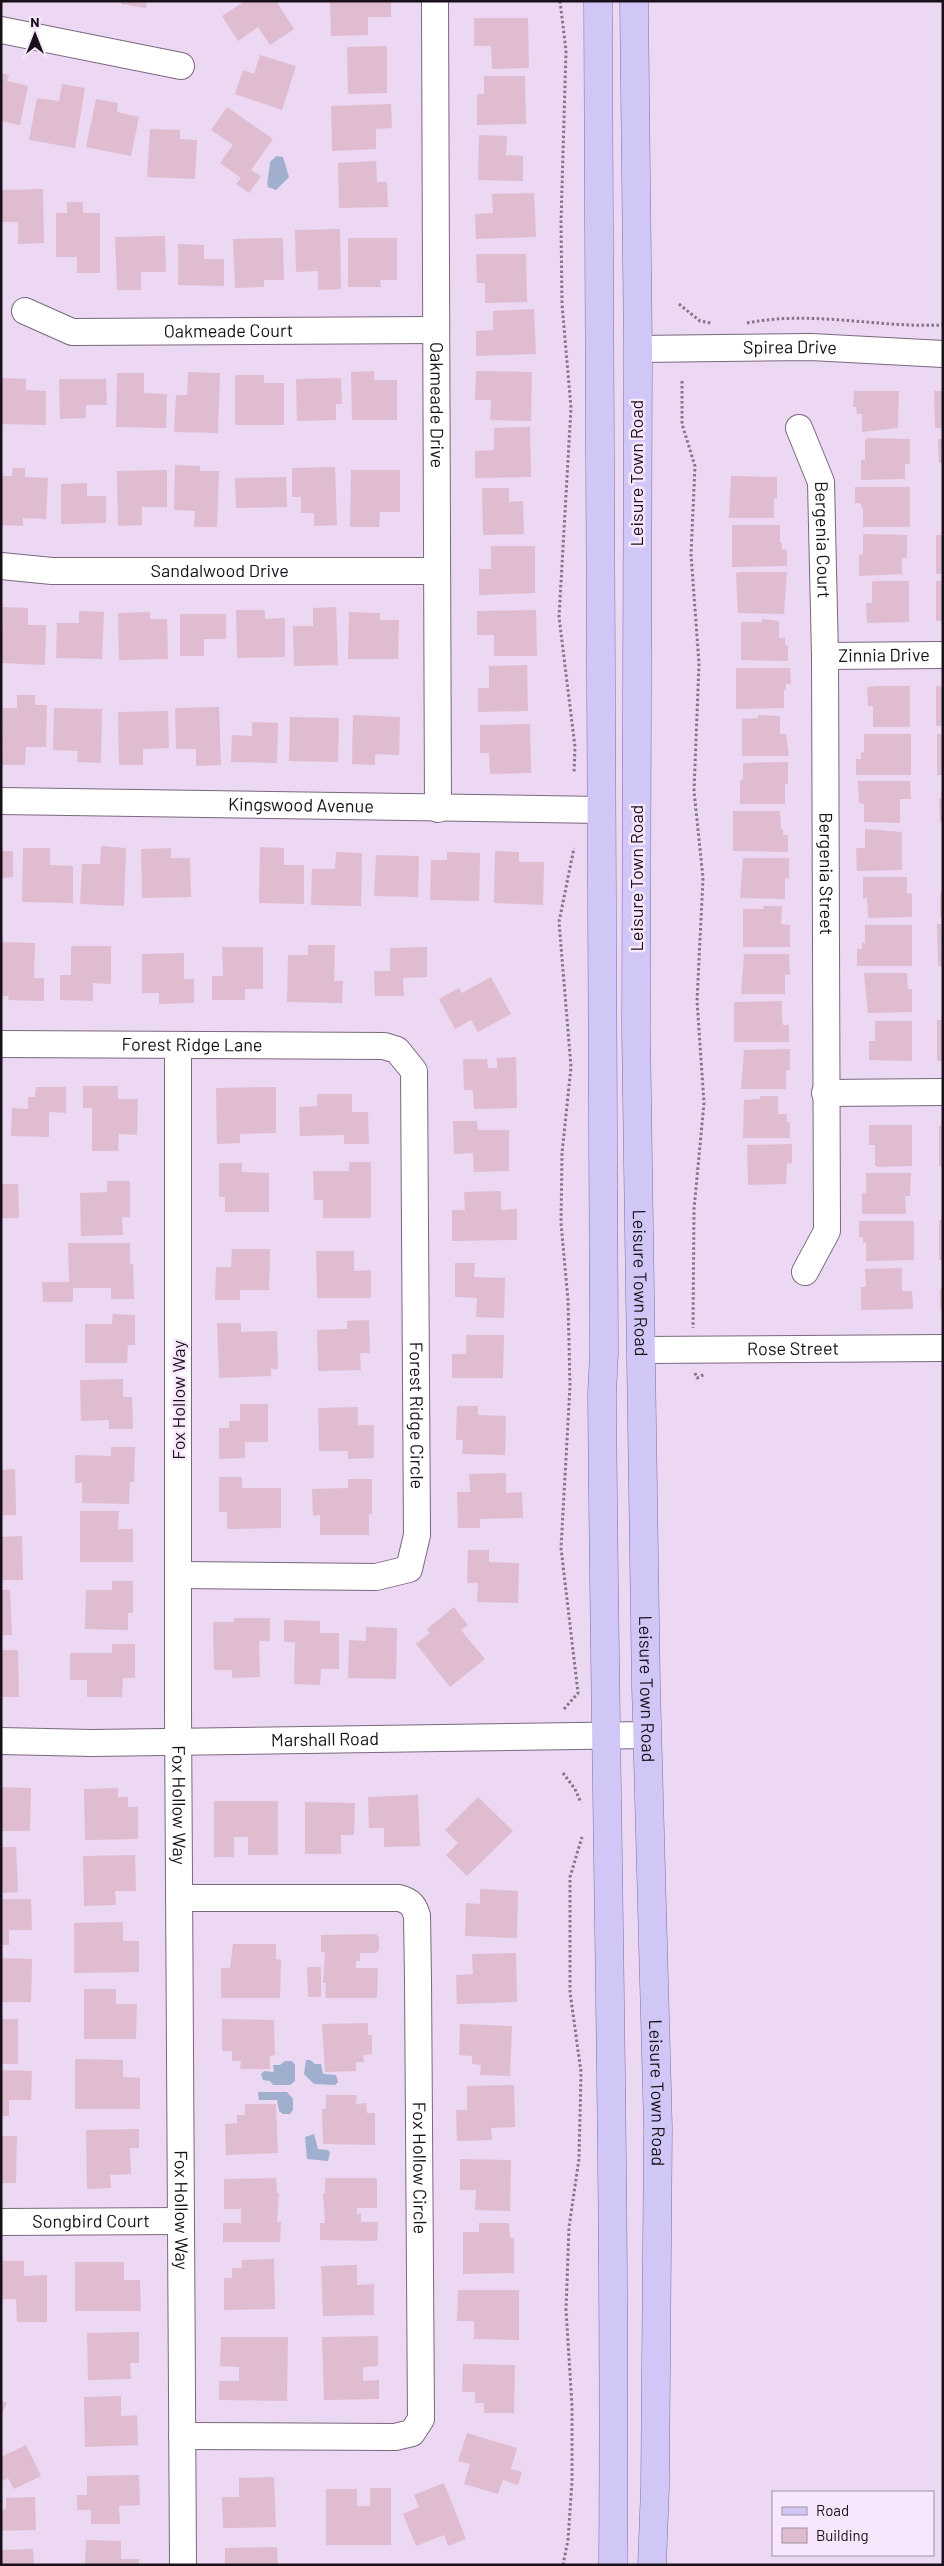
<svg xmlns="http://www.w3.org/2000/svg" width="944" height="2566" font-family="Barlow,sans-serif">
<style>
.water{fill:#a1afce}
.building{fill:#dfbcd0}
.lines{fill:none;stroke-linecap:round;stroke-linejoin:round}
.minor-casing{stroke:#7a687f;stroke-width:28}
.major-casing{stroke:#7b6fa6;stroke-width:29}
.path{stroke:#837687;stroke-width:3;stroke-dasharray:2.5 2.5;stroke-linecap:butt}
.minor{stroke:#fff;stroke-width:26}
.major{stroke:#d0c7f7;stroke-width:28}
.labels{text-anchor:middle;stroke-width:5;stroke-linejoin:round;paint-order:stroke}
.street-label{font-size:18px;fill:#18111a;stroke:#f7e6fc}
</style>
<rect width="100%" height="100%" fill="#ecd8f2"/>
<g class="water">
<path d="M276 156 283 157 289 177 276 190 268 187C266 182 270 170 270 162Z"/>
<path d="M306 2060H310L315 2064H321L323 2074 336 2075 338 2082 335 2085 314 2084 304 2074Z"/>
<path d="M285 2061H292L295 2065V2081L290 2085H273L270 2081 263 2080 261 2074 264 2071 274 2072 273 2065H280Z"/>
<path d="M258 2092H287L293 2099V2110L290 2114H283L279 2111 277 2100H259Z"/>
<path d="M314 2134 318 2149 328 2150 330 2153 328 2161 307 2159 305 2137Z"/>
</g>
<g class="building">
<path d="M121 1H147L146 8 121 4Z"/>
<path d="M245 1H276L294 29 270 45 258 27 238 41 222 16Z"/>
<path d="M330 1H391V17H368V35L331 36Z"/>
<path d="M474 18H528L529 68 492 69 491 46H474Z"/>
<path d="M387 46V93L348 94 347 47Z"/>
<path d="M260 55 296 66 282 110 235 94 243 70 254 74Z"/>
<path d="M1 73 9 75 7 81 28 86 20 125 1 121Z"/>
<path d="M484 76H525L526 124 477 125V94H484Z"/>
<path d="M62 84 85 88 75 148 29 140 37 98 59 101Z"/>
<path d="M96 99 118 103 117 112 139 117 131 156 86 147Z"/>
<path d="M391 104 392 128 376 129V149L332 151 331 106Z"/>
<path d="M227 107 273 139 251 170 261 176 249 193 236 184 241 178 220 163 233 145 211 130Z"/>
<path d="M150 129 180 130V139L197 140 195 179 147 177Z"/>
<path d="M479 135 507 136 506 155 523 156V181L478 180Z"/>
<path d="M376 161 377 182H387L388 207 339 208 338 163Z"/>
<path d="M43 189 44 243 18 244V222H1V190Z"/>
<path d="M534 193 536 237 476 239 475 214 493 213 492 194Z"/>
<path d="M67 202H83V213H100V273H77V257H56V213H67Z"/>
<path d="M340 229 341 289 318 290V271L296 272 295 230Z"/>
<path d="M165 236 166 272H141V290H117L115 237Z"/>
<path d="M283 238 284 280H264V287L235 288 233 239Z"/>
<path d="M348 238H397V280H380L381 287H348Z"/>
<path d="M178 244 204 245V259H224V286L178 285Z"/>
<path d="M476 254H526L527 302 485 303V283H477Z"/>
<path d="M534 309 536 354 476 356V331L493 330V311Z"/>
<path d="M374 371V380H397V420H352L351 372Z"/>
<path d="M476 371 532 372 531 421 490 420 491 400H475Z"/>
<path d="M188 372 220 373 218 433 174 432 176 395H187Z"/>
<path d="M117 373H144V393L167 394 166 428 116 427Z"/>
<path d="M235 375H264V383H284V425H235Z"/>
<path d="M1 378 26 379V390L46 391V425L1 424Z"/>
<path d="M341 378 342 404H336V420L297 421 296 379Z"/>
<path d="M59 379H106L107 405H86V418L60 419Z"/>
<path d="M854 391H899L898 428 862 432V414H857L856 407H853Z"/>
<path d="M934 391H943V428H935Z"/>
<path d="M530 427 531 477 475 478V451L494 450V428Z"/>
<path d="M868 438 910 439V464H905V479L861 480V460H865V440Z"/>
<path d="M938 439H943V462L939 463Z"/>
<path d="M175 465 200 466V471H219L217 527H194L195 511 174 510Z"/>
<path d="M335 467 337 525 314 526V513H301V497H292V468Z"/>
<path d="M13 468H25V477L48 478 46 519 23 518V526L1 525 2 476H12Z"/>
<path d="M167 470V507H142V525L118 526 117 471Z"/>
<path d="M351 470H400V512H380L379 527H350Z"/>
<path d="M731 476 777 477V498H774V518H729Z"/>
<path d="M286 477 287 507 236 508 235 478Z"/>
<path d="M87 483V496H106V523L61 524V484Z"/>
<path d="M855 487H910V527H863V509L860 503H855Z"/>
<path d="M482 488H509V502L523 501 524 534 483 535Z"/>
<path d="M732 525H780V543H782V550L787 549V566L732 567Z"/>
<path d="M866 534 907 535V558H902V574L859 576V555L863 554V535Z"/>
<rect x="936" y="535" width="7" height="39"/>
<path d="M491 546H535V593L479 595V569H491Z"/>
<path d="M741 572H787L784 614 738 613 736 573Z"/>
<path d="M875 581H909V622L867 623 866 603H872V582Z"/>
<rect x="936" y="581" width="7" height="40"/>
<path d="M3 607 28 608V625H46L45 665 1 663Z"/>
<path d="M336 607 338 665 294 666 293 626H313V608Z"/>
<path d="M236 610H265V619L285 618V657L237 658Z"/>
<path d="M536 610 537 656H494V635H477V611Z"/>
<path d="M79 611 104 612 102 659 56 658 57 623H79Z"/>
<path d="M150 612V619H167L168 659 119 660 118 613Z"/>
<path d="M349 612 380 613V620H399L398 659H348Z"/>
<path d="M180 614H226V639H204V656H180Z"/>
<path d="M762 619 779 621V638H785V645L788 646V661L741 660V622H762Z"/>
<path d="M527 665 528 711 478 712V688H489V666Z"/>
<path d="M736 668H790L791 684H786V690H784V708L736 709Z"/>
<path d="M878 686H910V727H873V706H868L867 687Z"/>
<path d="M936 686 943 687V726H936Z"/>
<path d="M17 695H35V705H47L46 747H26L25 765H2L3 708H17Z"/>
<path d="M219 707 221 765 196 766V749H176L175 708Z"/>
<path d="M54 708 102 709 101 763 77 762 78 751 53 750Z"/>
<path d="M168 711 169 748 143 749V765H119L118 712Z"/>
<path d="M353 715 400 717 399 755 375 754V765L352 764Z"/>
<path d="M758 715 780 716V734H786L789 756H742V719L758 718Z"/>
<path d="M290 717 339 718 338 762 289 761Z"/>
<path d="M252 722 278 723 277 763 231 762 232 735 252 736Z"/>
<path d="M530 724 531 773 490 774 489 753H480V725Z"/>
<path d="M864 734H911V775H856V759H861V753L864 752Z"/>
<rect x="937" y="734" width="6" height="41"/>
<path d="M788 762V784H785V804H740V780L743 779V763Z"/>
<path d="M858 781H910L911 799H900V823L864 822V804L859 803Z"/>
<path d="M939 798H943V822H940Z"/>
<path d="M733 811H780L781 829H783V835H788V852L733 851Z"/>
<path d="M865 829 902 832V870L857 871 856 848H865Z"/>
<path d="M101 846 126 848 124 906 80 904 82 864H100Z"/>
<path d="M260 847 284 848V865H304V904L259 903Z"/>
<path d="M23 848H50V865L73 866V903L22 902Z"/>
<path d="M171 848V858H190L191 897 142 898 141 849Z"/>
<path d="M1 851H13V877L1 878Z"/>
<path d="M495 851 519 852V862H544L543 905 494 903Z"/>
<path d="M336 852 362 853 361 906 311 905 312 869H335Z"/>
<path d="M447 852 480 853 479 901 430 900 431 860H447Z"/>
<path d="M376 855 419 856 418 897 374 896Z"/>
<path d="M743 858H789V879L785 878V899L740 898Z"/>
<path d="M863 877H907V893L912 894V917L868 918 867 898H863Z"/>
<rect x="940" y="893" width="3" height="24"/>
<path d="M763 906H782L781 924 790 925V947H743V909H764Z"/>
<path d="M937 924H943V966H938Z"/>
<path d="M865 925H912V966H857V949H862V943H865Z"/>
<path d="M1 942 35 943 34 978H44V1001L8 1000 9 996H1Z"/>
<path d="M308 945H335L334 981H343L342 1003 287 1002 288 955H308Z"/>
<path d="M71 946H111V984L93 983V1001L60 1000V975H71Z"/>
<path d="M222 947H263V989H245V1000H212V976H223Z"/>
<path d="M427 947V977L403 978 404 996H375L374 971H390V948Z"/>
<path d="M184 953V979H194V1003L159 1004V993H142V954Z"/>
<path d="M744 954H789L790 974 785 975V994H741Z"/>
<path d="M864 973H907L908 989H912V1012L868 1013Z"/>
<path d="M491 977 511 1014 478 1032 471 1020 455 1029 439 999 459 988 462 993Z"/>
<path d="M782 1001V1020L783 1025H789V1042H734V1002Z"/>
<rect x="937" y="1020" width="6" height="41"/>
<path d="M875 1021H912V1061L869 1060V1041H875Z"/>
<path d="M790 1049V1070H786V1089H741L744 1050Z"/>
<path d="M516 1057 517 1108 474 1109 473 1090H464L463 1059H487L488 1068H497V1058Z"/>
<path d="M83 1086H118V1099H138L137 1135 119 1134 118 1151H92V1108H83Z"/>
<path d="M36 1087H66V1113L49 1112V1137L11 1136 12 1108 28 1109V1097H35Z"/>
<path d="M276 1087V1133L240 1134V1143L217 1144 216 1088Z"/>
<path d="M317 1094H352V1112H368L369 1144H344V1135L300 1136 299 1107 317 1106Z"/>
<path d="M760 1096H778V1114H787V1122H790V1138H743L744 1100 760 1099Z"/>
<path d="M453 1121H477L478 1130H509V1171L474 1172 473 1153 454 1154Z"/>
<path d="M869 1125H912V1166L878 1167 875 1165V1145H869Z"/>
<rect x="939" y="1126" width="4" height="40"/>
<path d="M792 1144V1163L787 1164 786 1184 748 1185 747 1145Z"/>
<path d="M349 1162H371V1218H323V1200H314L313 1171H349Z"/>
<path d="M219 1163H242V1172L269 1173V1212H225V1197H219Z"/>
<path d="M866 1173H911L910 1196H905L906 1214H862V1193H866Z"/>
<path d="M107 1181H130V1217H122L123 1235 81 1236 80 1193 107 1192Z"/>
<path d="M1 1184H18L19 1218H1Z"/>
<path d="M501 1191V1210L517 1209V1240L452 1241V1210H465L464 1192Z"/>
<rect x="939" y="1220" width="4" height="40"/>
<path d="M859 1221H914V1260L866 1261V1243H863V1237H859Z"/>
<path d="M68 1243H130V1264H133L134 1299H111V1288H73V1302H43L42 1282H69Z"/>
<path d="M232 1249H270L269 1290H240V1300H215L216 1267H231Z"/>
<path d="M316 1251H354V1271L371 1270V1298H317Z"/>
<path d="M455 1263H475L474 1277 505 1278 504 1318 476 1317 477 1298 455 1297Z"/>
<path d="M902 1268V1291H912L913 1309 861 1310V1287H866L865 1269Z"/>
<rect x="940" y="1289" width="3" height="19"/>
<path d="M113 1314 135 1315V1345H128L127 1363H85V1324H112Z"/>
<path d="M369 1320 370 1353H360L361 1370 318 1371 317 1330 347 1329V1321Z"/>
<path d="M217 1323H241V1332L277 1331 278 1369H271V1376L219 1378Z"/>
<path d="M466 1335H504L503 1378H452V1354H466Z"/>
<path d="M123 1379V1397H132L133 1429H109V1420L81 1421 80 1380Z"/>
<path d="M240 1404H268V1442H245V1458L219 1459V1428H229V1421H240Z"/>
<path d="M457 1406H478V1415L506 1416 505 1455 462 1454 463 1440H456Z"/>
<path d="M358 1407V1425H374V1458L348 1459V1451H319L318 1408Z"/>
<path d="M111 1447H135L134 1482H130L129 1504 82 1503V1483H75V1455L111 1456Z"/>
<path d="M15 1469 16 1515H1V1470Z"/>
<path d="M506 1473V1493L522 1492 523 1518 480 1519V1528H458L457 1492H470L469 1474Z"/>
<path d="M219 1477H242V1488H281V1528L227 1529V1512H219Z"/>
<path d="M348 1479H372V1514H369V1535H320V1515L313 1516 312 1489 348 1488Z"/>
<path d="M80 1511H119L118 1529H133V1562H80Z"/>
<path d="M22 1536 23 1580H1V1537Z"/>
<path d="M468 1550H489V1562L519 1563 518 1603 477 1602 478 1583H467Z"/>
<path d="M112 1581H133V1613H128V1630L85 1629 86 1590H112Z"/>
<path d="M1 1590H10L12 1635H1Z"/>
<path d="M454 1607 468 1625 461 1630 485 1659 450 1687 416 1644 430 1633 427 1629Z"/>
<path d="M234 1618H270V1641H259L260 1677 232 1678V1670H214L213 1622H234Z"/>
<path d="M284 1620 320 1621V1633H339V1669H321L320 1685 294 1684 295 1642H284Z"/>
<path d="M366 1627 397 1628 396 1679 348 1678 349 1640 366 1641Z"/>
<path d="M112 1644H135V1678H123L122 1697H87V1680H70V1653H112Z"/>
<path d="M1 1650H18L19 1697H1Z"/>
<path d="M1 1787 31 1788 30 1831H1Z"/>
<path d="M118 1788V1797H128V1807H138V1839L85 1840 84 1789Z"/>
<path d="M418 1795 420 1846 384 1847V1828H369L368 1797Z"/>
<path d="M478 1797 513 1831 467 1876 446 1855 458 1843 445 1830Z"/>
<path d="M214 1801H278V1855H248V1837H234V1857H214Z"/>
<path d="M305 1802 355 1803 354 1835H341V1854H305Z"/>
<path d="M1 1847H16L18 1892 1 1893Z"/>
<path d="M135 1855 136 1891H115L116 1905 84 1906 83 1856Z"/>
<path d="M480 1889 518 1891 517 1938 465 1936 466 1903 480 1904Z"/>
<path d="M1 1899H31L32 1930H9V1945H1Z"/>
<path d="M123 1922V1941H139V1972L74 1973V1923Z"/>
<path d="M376 1934 379 1938V1950L376 1953H360V1961H356V1968H378L377 1998H325L326 1983H323L325 1952H321V1935Z"/>
<path d="M233 1944H276V1959L281 1960 280 1998H221V1968H230Z"/>
<path d="M516 1953 517 2002 457 2004 456 1975 473 1974 472 1954Z"/>
<path d="M1 1958 32 1959 31 2002H1Z"/>
<path d="M307 1967H321V1997H308Z"/>
<path d="M84 1989H116V2004H137L136 2039H84Z"/>
<rect x="1" y="2019" width="17" height="45"/>
<path d="M222 2019 274 2020 275 2055 270 2056V2069H240L241 2061H232V2051H222Z"/>
<path d="M368 2023V2035H372V2054L363 2055 364 2062H356V2071L325 2072 322 2024Z"/>
<path d="M460 2024 512 2026 510 2076 480 2075 481 2065 472 2064V2056L459 2055Z"/>
<path d="M75 2059 123 2060V2077L140 2078V2109H75Z"/>
<path d="M1 2070 32 2071 31 2100H9V2116H1Z"/>
<path d="M514 2085 515 2127 491 2128 492 2140 457 2141 456 2110H467V2086Z"/>
<path d="M326 2095H357L356 2104 366 2103 367 2113H375V2145L323 2144 322 2109H326Z"/>
<path d="M245 2104H276L278 2153 226 2155 225 2124 237 2123V2115H245Z"/>
<path d="M139 2129V2148H130L131 2174 110 2175 111 2188 87 2189 86 2130Z"/>
<path d="M1 2136H17L16 2183H1Z"/>
<path d="M460 2159 511 2160 510 2211 475 2210 476 2190H460Z"/>
<path d="M276 2178 277 2193H279L277 2222H281L280 2242H223V2223H241V2209H224V2179Z"/>
<path d="M325 2178H377V2208H357V2214H361V2222H378L377 2241 320 2240V2223H325L323 2193H325Z"/>
<path d="M479 2223H509L510 2238H514V2273L463 2274V2232H479Z"/>
<path d="M274 2259 275 2309 224 2310V2278H232V2268H242V2260Z"/>
<path d="M1 2261H24V2276L47 2275V2322H17L16 2299H2Z"/>
<path d="M75 2262H124V2280H140L141 2311H75Z"/>
<path d="M357 2265V2285L374 2284V2315L323 2316 321 2266Z"/>
<path d="M458 2290H519V2340L474 2339V2321H457Z"/>
<path d="M139 2332V2363H130L131 2379 88 2380 87 2333Z"/>
<path d="M378 2336V2366L363 2367V2381L379 2380V2399L324 2400 322 2337Z"/>
<path d="M221 2337H288L287 2401 219 2400V2381H239V2367L220 2366Z"/>
<path d="M463 2364 515 2365 514 2413H484V2403H475V2392H462Z"/>
<path d="M121 2396V2416L137 2415 138 2445 85 2447 84 2397Z"/>
<path d="M1 2401 7 2403 1 2416Z"/>
<path d="M467 2433 517 2448 511 2469 522 2472 518 2485 503 2480 498 2494 464 2484 470 2464 458 2461Z"/>
<path d="M26 2445 41 2476 14 2489 8 2478 1 2482V2457Z"/>
<path d="M139 2475 140 2505 119 2506 120 2524H91V2510H77V2495H87V2476Z"/>
<path d="M274 2477 276 2527 223 2528 222 2497H239V2478Z"/>
<path d="M444 2483 466 2539 448 2546 444 2535 416 2546 403 2514 419 2507 414 2495Z"/>
<path d="M370 2488H391V2545H326V2489H357V2506H370Z"/>
<path d="M35 2497 36 2530 1 2531V2510L6 2509V2498Z"/>
<path d="M86 2540 121 2541V2559H139V2565H85Z"/>
<path d="M277 2547 278 2565H225V2548Z"/>
<path d="M33 2549 34 2565H1V2550Z"/>
</g>
<g class="lines">
<g class="minor-casing">
<g id="minor">
<path id="s1" d="M435 1 438 809"/>
<path d="M1 30 181 66"/>
<path id="s2" d="M25 311 72 332 436 330"/>
<path id="s3" d="M638 349 811 347 943 354"/>
<path id="s4" d="M799 428 821 482 825 656 827 1231 805 1272"/>
<path id="s5" d="M1 566 52 571H437"/>
<path id="s6" d="M825 656 943 655"/>
<path id="s7" d="M1 801 602 810"/>
<path id="s8" d="M1 1044 384 1046 397 1050 414 1071 417 1535 409 1569 376 1577 179 1575"/>
<path id="s9" d="M178 1046V1711L183 2565"/>
<path d="M825 1093 943 1092"/>
<path id="s10" d="M643 1350 943 1348"/>
<path id="s11" d="M1 1741 92 1743 647 1735"/>
<path id="s12" d="M179 1898H399C410 1901 414 1905 417 1916L418 1979 421 2419 412 2433 395 2437 182 2436"/>
<path id="s13" d="M1 2222 181 2221"/>
</g>
</g>
<g class="major-casing">
<g id="major">
<path d="M598 1 604 1353 602 1393C605 1783 616 2174 613 2565"/>
<path id="s14" d="M634 1 638 349 636 1032 646 1686 658 2128 655 2488 652 2565"/>
</g>
</g>
<g class="path">
<path d="M560 1 566 51 561 222 562 304 571 408 559 617 575 747 574 773"/>
<path d="M679 304 700 321 711 323"/>
<path d="M747 323C812 310 877 328 943 325"/>
<path d="M682 381V424L695 466 691 554 699 664 694 791 703 878 697 1001 704 1103 694 1209 693 1328"/>
<path d="M695 1373 697 1378 705 1374"/>
<path d="M564 1709 578 1693 561 1548 570 1386 568 1300 561 1223 562 1153 571 1067 559 922 574 848"/>
<path d="M563 1773 575 1789 581 1803"/>
<path d="M563 2565 568 2540 572 2481V2406L566 2310 569 2227 579 2159 581 2072 570 1992V1877L582 1837"/>
</g>
<use href="#minor" class="minor"/>
<use href="#major" class="major"/>
</g>
<g class="labels">
<g class="street-label">
<text dy="6" stroke="none"><textPath href="#s2" startOffset="208">Oakmeade Court</textPath></text>
<text dy="6" stroke="none"><textPath href="#s3" startOffset="152">Spirea Drive</textPath></text>
<text dy="6" stroke="none"><textPath href="#s1" startOffset="404">Oakmeade Drive</textPath></text>
<text transform="translate(637 473) rotate(-90)" y="6">Leisure Town Road</text>
<text dy="6" stroke="none"><textPath href="#s4" startOffset="116">Bergenia Court</textPath></text>
<text dy="6" stroke="none"><textPath href="#s5" startOffset="219">Sandalwood Drive</textPath></text>
<text dy="6" stroke="none"><textPath href="#s6" startOffset="59">Zinnia Drive</textPath></text>
<text dy="6" stroke="none"><textPath href="#s7" startOffset="300">Kingswood Avenue</textPath></text>
<text dy="6" stroke="none"><textPath href="#s4" startOffset="450">Bergenia Street</textPath></text>
<text transform="translate(637 878) rotate(-90)" y="6">Leisure Town Road</text>
<text dy="6" stroke="none"><textPath href="#s8" startOffset="191">Forest Ridge Lane</textPath></text>
<text dy="6" stroke="none"><textPath href="#s14" startOffset="1282">Leisure Town Road</textPath></text>
<text dy="6" stroke="none"><textPath href="#s10" startOffset="150">Rose Street</textPath></text>
<text transform="translate(179 1400) rotate(-90)" y="6">Fox Hollow Way</text>
<text dy="6" stroke="none"><textPath href="#s8" startOffset="768">Forest Ridge Circle</textPath></text>
<text dy="6" stroke="none"><textPath href="#s14" startOffset="1688">Leisure Town Road</textPath></text>
<text dy="6" stroke="none"><textPath href="#s11" startOffset="324">Marshall Road</textPath></text>
<text dy="6" stroke="none"><textPath href="#s9" startOffset="759">Fox Hollow Way</textPath></text>
<text dy="6" stroke="none"><textPath href="#s14" startOffset="2092">Leisure Town Road</textPath></text>
<text dy="6" stroke="none"><textPath href="#s12" startOffset="499">Fox Hollow Circle</textPath></text>
<text dy="6" stroke="none"><textPath href="#s9" startOffset="1164">Fox Hollow Way</textPath></text>
<text dy="6" stroke="none"><textPath href="#s13" startOffset="90">Songbird Court</textPath></text>
</g>
</g>
<rect width="944" height="2566" fill="none" stroke="#18111a" stroke-width="5"/>
<rect x="772" y="2491" width="162" height="65" fill="#f7e6fc" stroke="#9e91a2"/>
<rect x="782" y="2507" width="25" height="8" fill="#d0c7f7" stroke="#9e91a2"/>
<text x="816" y="2516" font-size="15" fill="#18111a">Road</text>
<rect x="782" y="2528" width="25" height="15" fill="#dfbcd0" stroke="#9e91a2"/>
<text x="816" y="2541" font-size="15" fill="#18111a">Building</text>
<g transform="translate(35 35)" stroke="#f7e6fc" stroke-width="4" paint-order="stroke">
<path d="M0-4L9 19L0 12L-9 19Z" fill="#18111a"/>
<text y="-8" font-size="14" font-weight="bold" text-anchor="middle" fill="#18111a">N</text>
</g>
</svg>
